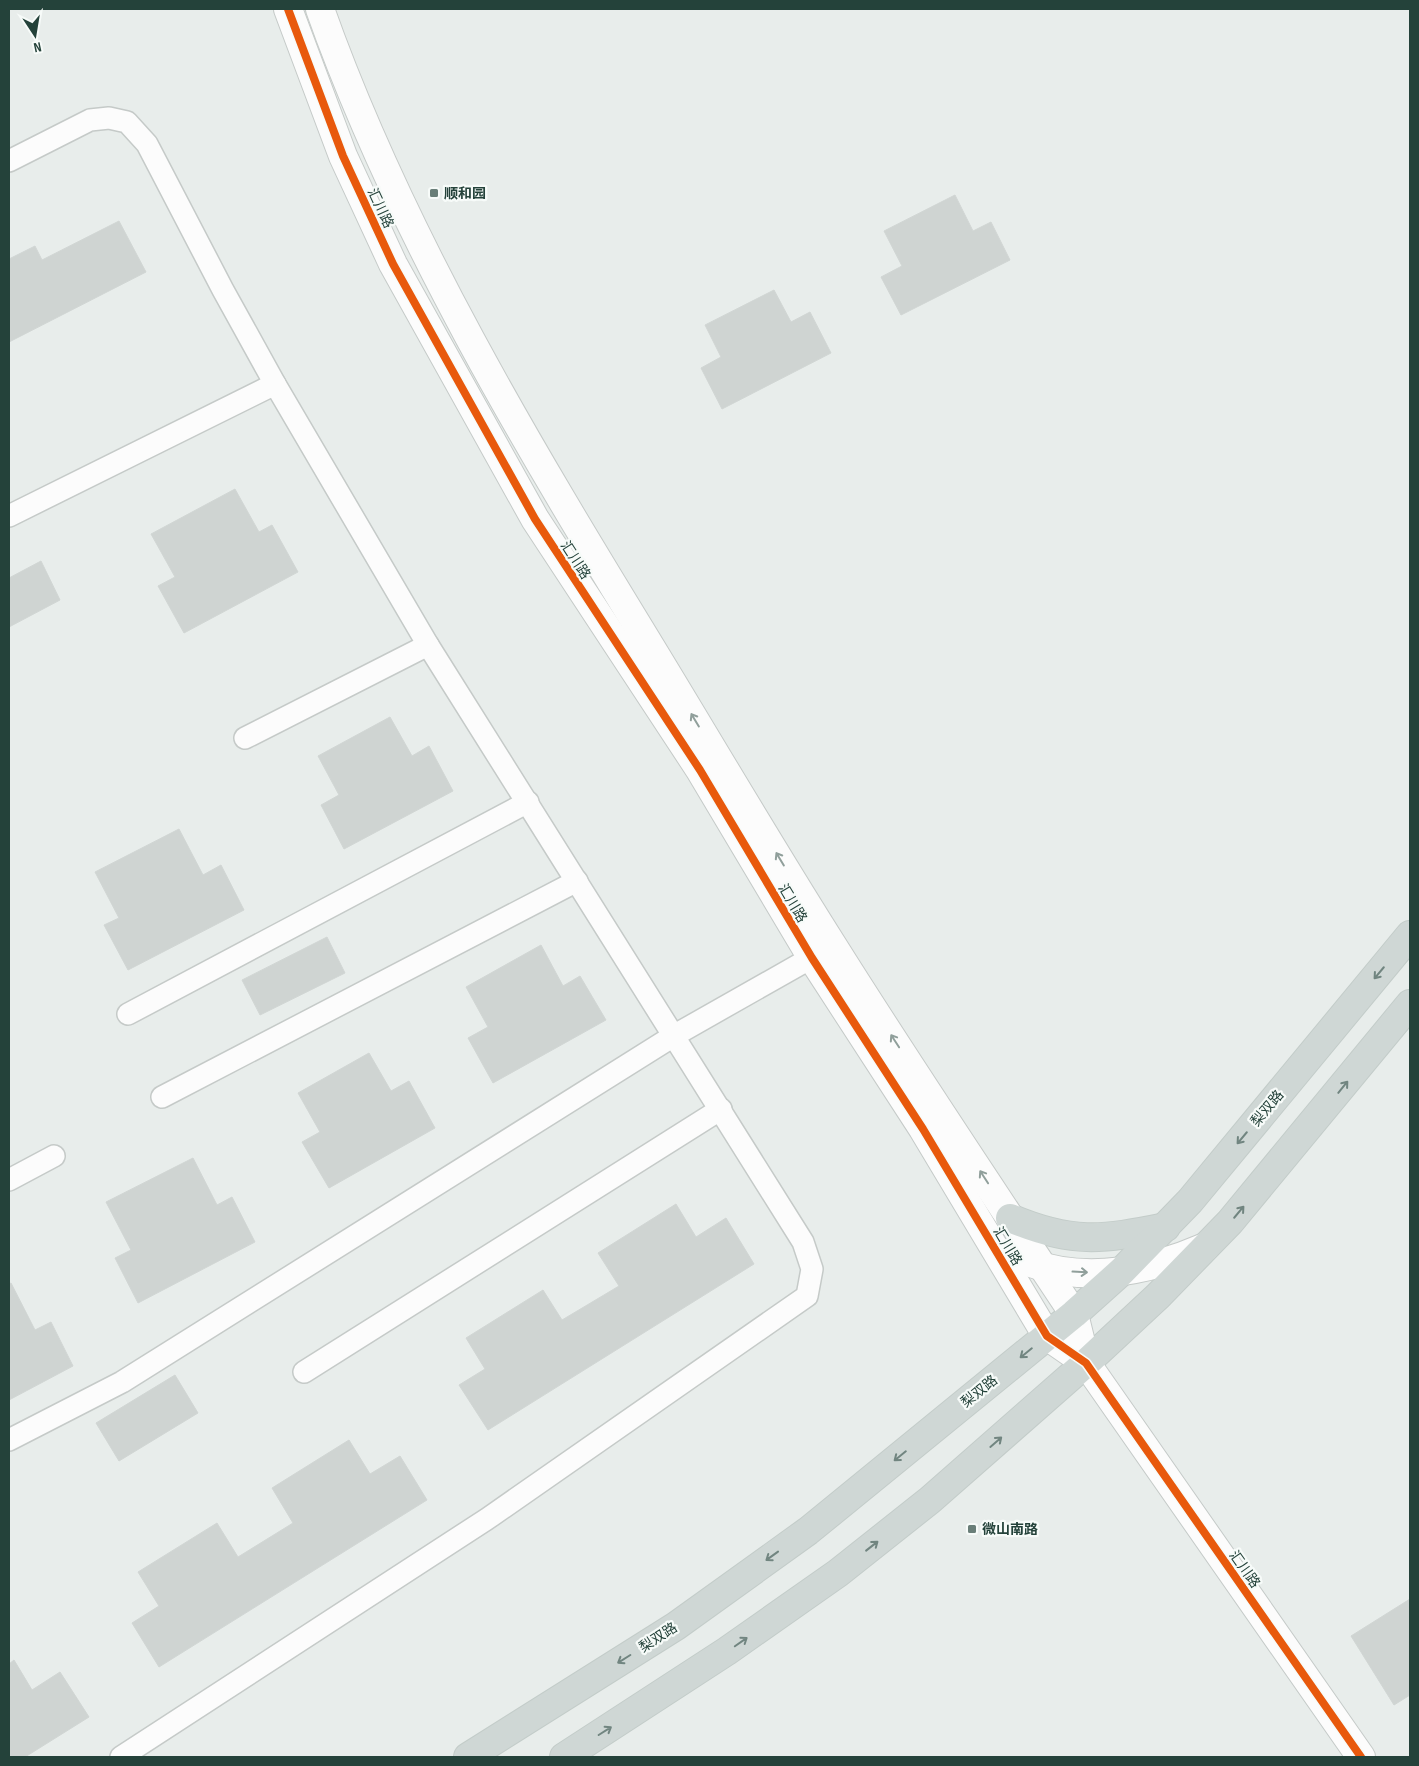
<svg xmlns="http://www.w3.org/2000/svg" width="1419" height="1766" font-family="'Sofia Sans Condensed','Noto Sans SC',sans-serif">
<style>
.building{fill:#cfd4d2;stroke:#d1d6d4}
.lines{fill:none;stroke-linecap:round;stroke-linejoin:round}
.service-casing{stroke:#c5cac8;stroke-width:24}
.tertiary-casing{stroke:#c5cac8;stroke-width:30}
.primary-casing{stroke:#c3ccc9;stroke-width:30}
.service{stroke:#fcfcfc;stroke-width:21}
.tertiary{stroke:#fcfcfc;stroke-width:28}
.primary{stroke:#cfd7d5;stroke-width:28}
.cycleway-casing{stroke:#f7fbf9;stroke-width:11}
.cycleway{stroke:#e8590c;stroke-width:8}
.oneway{stroke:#909f9b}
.oneway2{stroke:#718580}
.poi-dot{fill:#697e78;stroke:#f7fbf9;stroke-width:2}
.labels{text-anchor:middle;stroke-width:4.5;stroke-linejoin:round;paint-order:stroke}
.poi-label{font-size:14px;font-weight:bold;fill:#24423a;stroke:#f7fbf9;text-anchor:start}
.street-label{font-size:14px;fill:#24423a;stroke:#f7fbf9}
</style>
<rect width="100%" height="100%" fill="#e8edeb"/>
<g class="building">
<path d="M955 195 973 231 991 222 1010 260 901 315 881 277 902 266 884 231Z"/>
<path d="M119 221 146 272 9 342V259L35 246 42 260Z"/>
<path d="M774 290 791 322 810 312 831 353 722 409 701 368 721 357 705 325Z"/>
<path d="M235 489 259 532 272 525 298 572 184 633 158 586 175 577 151 534Z"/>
<path d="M41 561 60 600 9 627V578Z"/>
<path d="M390 717 412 756 429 746 453 791 344 849 321 805 339 795 318 756Z"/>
<path d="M179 829 203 875 221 865 244 910 128 970 104 925 119 918 95 872Z"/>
<path d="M327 937 345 973 260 1015 242 980Z"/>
<path d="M541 945 563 986 580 976 606 1020 493 1083 468 1038 488 1027 466 987Z"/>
<path d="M369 1053 391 1091 409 1081 435 1128 329 1188 302 1142 320 1132 298 1093Z"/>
<path d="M193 1158 217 1205 232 1197 255 1242 138 1303 115 1258 131 1250 106 1202Z"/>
<path d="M676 1204 696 1237 726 1218 754 1264 488 1430 459 1385 485 1369 466 1338 543 1290 562 1320 619 1286 598 1253Z"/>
<path d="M11 1283 35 1330 51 1322 73 1366 9 1400V1284Z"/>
<path d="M175 1375 198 1413 119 1461 96 1423Z"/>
<path d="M349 1440 370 1474 400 1456 427 1500 159 1667 132 1623 159 1606 138 1572 217 1523 238 1557 293 1523 272 1488Z"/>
<path d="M1410 1599V1695L1394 1705 1351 1636Z"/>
<path d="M14 1660 32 1690 60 1672 89 1717 25 1757H9V1664Z"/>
</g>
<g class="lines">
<g class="service-casing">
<g id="service">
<path d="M9 161 90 120 109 118 127 122 147 144 223 290 275 384 428 645 803 1242 812 1269 807 1296 487 1519 121 1757"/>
<path d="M9 516 275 384"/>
<path d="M245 738 428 645"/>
<path d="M128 1014 528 802"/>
<path d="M162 1097 577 881"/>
<path d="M9 1180 54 1156"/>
<path d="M304 1372 721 1109"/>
<path d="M9 1440 122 1382 675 1035 825 950"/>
</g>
</g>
<g class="tertiary-casing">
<g id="tertiary">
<path d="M288 9 343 156 393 264 535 519 700 770 812 958 923 1129 1047 1336 1086 1363 1361 1757"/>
<path d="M320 9C400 235 530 450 655 654 714 751 772 850 833 946 911 1070 993 1192 1074 1314L1086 1363"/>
<path d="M1031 1263C1088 1284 1152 1270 1205 1247"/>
</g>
</g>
<g class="primary-casing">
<g id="primary">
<path d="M1010 1218C1071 1244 1102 1240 1166 1227"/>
<path d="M468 1757 676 1626 808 1531 1074 1314 1122 1271 1190 1201 1410 935"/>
<path d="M564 1757 727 1651 838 1573 930 1500 1086 1363 1158 1296 1230 1222 1410 1004"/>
</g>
</g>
<use href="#service" class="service"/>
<use href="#tertiary" class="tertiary"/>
<use href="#primary" class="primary"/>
<g class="cycleway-casing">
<path id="cycleway" d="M288 9 343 156 393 264 535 519 700 770 812 958 923 1129 1047 1336 1086 1363 1361 1757"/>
</g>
<use href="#cycleway" class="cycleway"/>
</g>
<defs><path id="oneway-shaft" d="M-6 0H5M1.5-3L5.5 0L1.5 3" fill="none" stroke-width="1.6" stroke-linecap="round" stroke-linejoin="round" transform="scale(1.25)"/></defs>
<g class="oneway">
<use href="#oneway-shaft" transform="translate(695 720) rotate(-121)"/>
<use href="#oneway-shaft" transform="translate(780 859) rotate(-121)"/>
<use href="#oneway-shaft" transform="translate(895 1041) rotate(-123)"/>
<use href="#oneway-shaft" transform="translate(984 1177) rotate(-123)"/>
<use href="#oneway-shaft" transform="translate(1080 1272) rotate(3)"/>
</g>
<g class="oneway2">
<use href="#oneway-shaft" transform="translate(1379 973) rotate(130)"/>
<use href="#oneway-shaft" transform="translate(1343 1087) rotate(-51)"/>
<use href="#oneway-shaft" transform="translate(1242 1138) rotate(130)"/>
<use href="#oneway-shaft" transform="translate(1239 1212) rotate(-50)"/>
<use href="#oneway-shaft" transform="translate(1026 1353) rotate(141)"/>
<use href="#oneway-shaft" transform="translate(996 1442) rotate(-41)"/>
<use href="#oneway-shaft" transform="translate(900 1456) rotate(141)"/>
<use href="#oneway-shaft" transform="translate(872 1546) rotate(-38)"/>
<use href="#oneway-shaft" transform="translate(772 1556) rotate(144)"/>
<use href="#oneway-shaft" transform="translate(741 1642) rotate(-35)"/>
<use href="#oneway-shaft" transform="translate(624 1659) rotate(148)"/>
<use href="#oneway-shaft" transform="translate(605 1731) rotate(-32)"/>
</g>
<g class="poi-dot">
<rect x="429" y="188" width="10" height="10" rx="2.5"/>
<rect x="967" y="1524" width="10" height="10" rx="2.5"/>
</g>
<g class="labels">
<g class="poi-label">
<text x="444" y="198">顺和园</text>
<text x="982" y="1534">微山南路</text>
</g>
<g class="street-label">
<text transform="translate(381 208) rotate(65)" y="5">汇川路</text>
<text transform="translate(576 560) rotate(57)" y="5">汇川路</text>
<text transform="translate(793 903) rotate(59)" y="5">汇川路</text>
<text transform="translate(1267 1108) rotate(-50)" y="5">梨双路</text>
<text transform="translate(1008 1246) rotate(59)" y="5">汇川路</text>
<text transform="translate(979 1391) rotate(-39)" y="5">梨双路</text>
<text transform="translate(1245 1569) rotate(55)" y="5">汇川路</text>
<text transform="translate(658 1637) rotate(-33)" y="5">梨双路</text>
</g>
</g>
<rect width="1419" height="1766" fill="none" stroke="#24423a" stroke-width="20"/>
<g transform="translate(35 35) rotate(168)" stroke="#f7fbf9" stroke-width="4" paint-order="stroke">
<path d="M0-4L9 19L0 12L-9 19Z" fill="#24423a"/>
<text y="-8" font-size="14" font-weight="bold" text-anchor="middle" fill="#24423a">N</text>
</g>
</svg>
